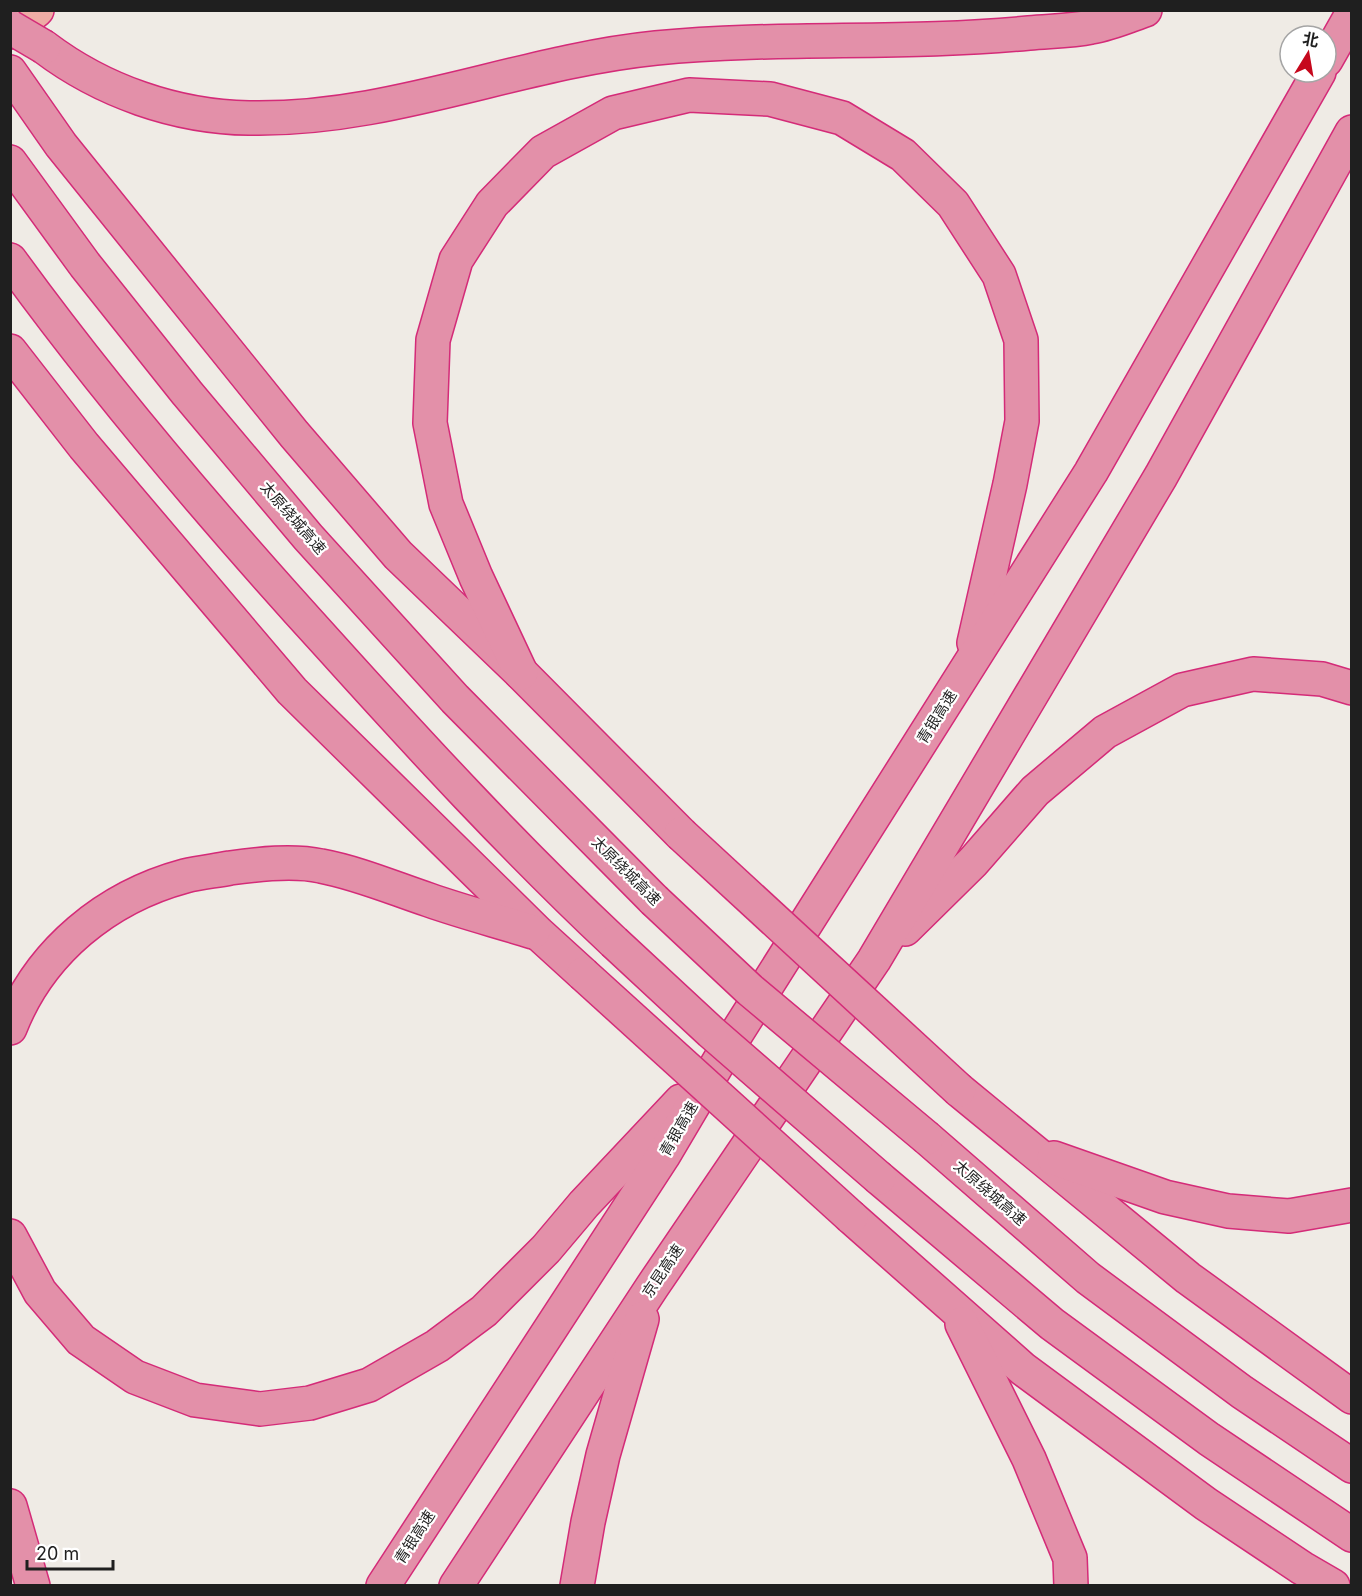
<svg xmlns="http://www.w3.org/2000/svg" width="1362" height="1596" font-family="Inter,'Noto Sans SC',sans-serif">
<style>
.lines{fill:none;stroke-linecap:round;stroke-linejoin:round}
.trunk-casing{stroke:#d42b78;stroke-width:36}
.motorway-casing{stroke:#d42b78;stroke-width:36}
.trunk{stroke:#eeaca5;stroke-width:33}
.motorway{stroke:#e390a9;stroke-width:33}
.motorway-bridge-casing{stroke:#d42b78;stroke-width:36;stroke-linecap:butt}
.motorway-bridge{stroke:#e390a9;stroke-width:33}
.labels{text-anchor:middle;stroke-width:4.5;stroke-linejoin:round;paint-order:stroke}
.street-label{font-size:15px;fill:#1f1f1f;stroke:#fff}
</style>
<rect width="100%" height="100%" fill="#efebe5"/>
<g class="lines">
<g class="trunk-casing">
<path id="trunk" d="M10 32 37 10"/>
</g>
<g class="motorway-casing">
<g id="motorway">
<path d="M44 47C102 91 176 117 249 118 389 121 518 62 656 48 780 36 905 45 1029 33 1050 31 1071 31 1091 27 1110 24 1128 16 1145 10"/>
<path d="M1326 60 1352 14"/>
<path d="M10 72 61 145 294 434 398 555 521 673 681 834"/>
<path d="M10 162 85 265 187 393 308 537 455 699 654 900"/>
<path d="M10 260C108 395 217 522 329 645 421 747 514 848 614 942"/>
<path d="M10 351 84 446 292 691 538 933 583 974"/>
<path d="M521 673 476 577 446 504 430 423 433 340 456 260 492 204 543 152 613 113 689 95 770 99 842 118 903 155 953 204 999 275 1021 340 1022 421 1010 484 974 643"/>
<path d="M905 929 973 862 1035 791 1105 732 1182 690 1253 674 1322 679 1352 688"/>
<path d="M10 1028C40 951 107 897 185 876 200 872 215 871 230 868 258 864 293 860 321 866 358 873 393 888 429 900 463 912 498 921 533 932"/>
<path d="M959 1090 1188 1278 1352 1397"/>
<path d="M927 1138 1088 1278 1242 1392 1352 1466"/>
<path d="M1054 1158 1165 1197 1228 1211 1289 1216 1352 1205"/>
<path d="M879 1178 1052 1324 1209 1439 1352 1535"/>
<path d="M851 1217 1023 1369 1206 1504 1302 1568 1333 1586"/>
<path d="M10 1236 40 1292 81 1340 135 1377 195 1400 260 1409 310 1403 369 1385 437 1346 484 1311 546 1249 584 1204 681 1101"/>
<path d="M962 1324 1029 1459 1070 1558 1071 1586"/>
<path d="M10 1506 33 1586"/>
<path d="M383 1586 663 1156 721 1058 1091 472 1319 72"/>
<path d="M456 1586 652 1287 874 960 1161 476 1352 132"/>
<path d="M577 1586 588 1522 603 1455 642 1319"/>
</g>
</g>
<use href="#trunk" class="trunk"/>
<use href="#motorway" class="motorway"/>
<g class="motorway-bridge-casing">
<g id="motorway-bridge">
<path d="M10 27 44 47"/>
<path d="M681 834 959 1090"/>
<path d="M654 900 750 990 927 1138"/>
<path d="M614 942 711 1032 879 1178"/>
<path d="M583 974 851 1217"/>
</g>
</g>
<use href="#motorway-bridge" class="motorway-bridge"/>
</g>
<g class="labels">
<g class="street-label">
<text transform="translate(293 518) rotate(49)" y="5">太原绕城高速</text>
<text transform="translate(937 717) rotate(-58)" y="5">青银高速</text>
<text transform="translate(626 871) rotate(45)" y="5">太原绕城高速</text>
<text transform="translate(679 1129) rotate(-60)" y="5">青银高速</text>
<text transform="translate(990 1193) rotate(41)" y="5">太原绕城高速</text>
<text transform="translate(663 1271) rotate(-56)" y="5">京昆高速</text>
<text transform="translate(415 1537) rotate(-57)" y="5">青银高速</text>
</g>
</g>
<rect width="1362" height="1596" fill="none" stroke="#1f1f1f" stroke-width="24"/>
<g transform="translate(1308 54) rotate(11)"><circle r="28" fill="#ffffff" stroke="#a5a5a5" stroke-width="1.5"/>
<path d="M0-4.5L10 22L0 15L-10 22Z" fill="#c6081d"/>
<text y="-9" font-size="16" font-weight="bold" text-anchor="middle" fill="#1f1f1f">北</text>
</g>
<path d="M27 1560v9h86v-9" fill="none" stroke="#1f1f1f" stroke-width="3"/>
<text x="36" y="1560" font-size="18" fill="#1f1f1f" stroke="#ffffff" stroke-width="4.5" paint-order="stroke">20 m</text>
</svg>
